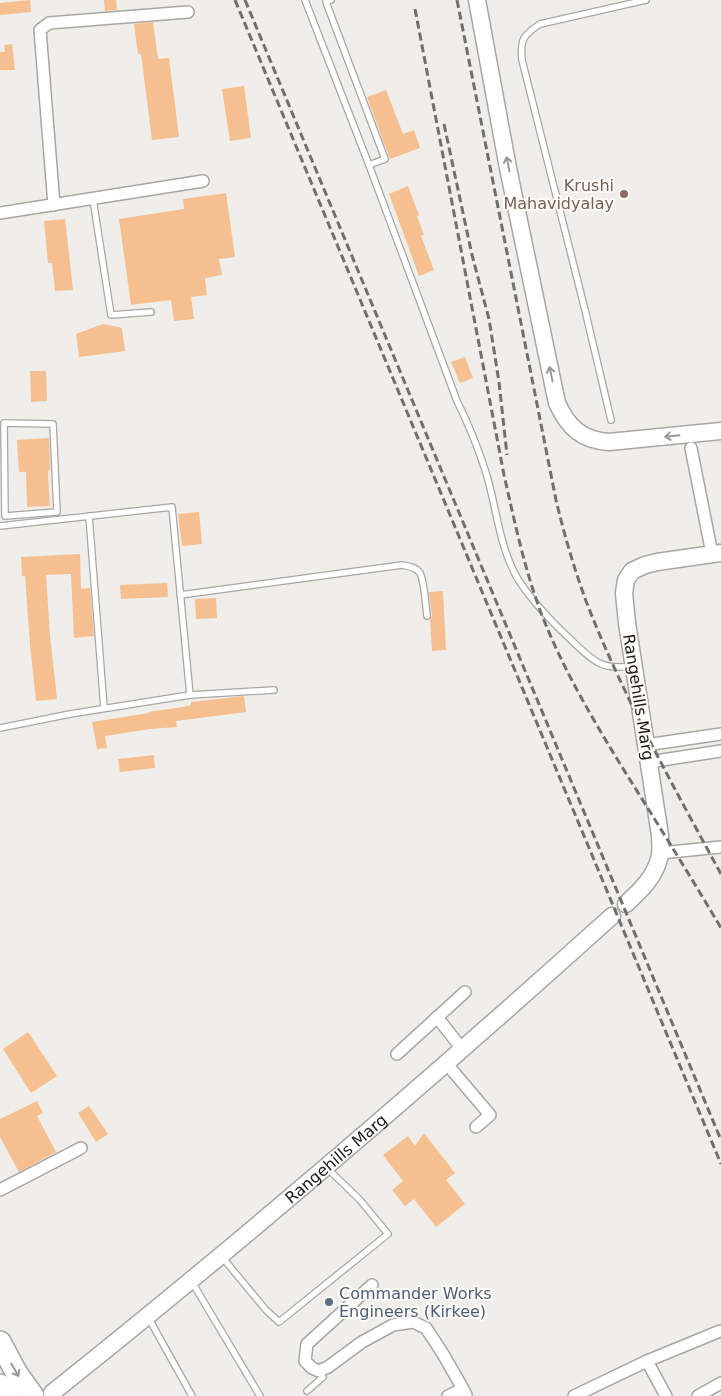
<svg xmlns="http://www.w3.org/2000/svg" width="721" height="1396" font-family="'DejaVu Sans',sans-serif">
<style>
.building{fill:#f6bf8f}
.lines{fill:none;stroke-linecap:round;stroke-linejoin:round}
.lane-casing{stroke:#a8a6a2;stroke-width:8}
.street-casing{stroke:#a8a6a2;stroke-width:14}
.secondary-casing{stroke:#a8a6a2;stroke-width:19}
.highway-casing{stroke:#a8a6a2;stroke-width:24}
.lane{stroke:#fff;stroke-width:5.5}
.street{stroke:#fff;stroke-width:11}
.secondary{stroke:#fff;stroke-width:16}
.highway{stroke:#fff;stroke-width:21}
.rail{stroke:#706f6d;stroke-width:3;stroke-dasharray:8 4;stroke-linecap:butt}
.oneway{stroke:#989898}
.education-dot{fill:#8d6e63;stroke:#fdfbf7;stroke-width:2}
.service-dot{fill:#5c6f8a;stroke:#fdfbf7;stroke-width:2}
.labels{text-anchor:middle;stroke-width:4;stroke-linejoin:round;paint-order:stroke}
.education-label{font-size:16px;fill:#785e54;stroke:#fdfbf7;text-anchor:end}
.street-label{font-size:16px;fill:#1b1a19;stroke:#fdfbf7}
.service-label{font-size:16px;fill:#4e5e75;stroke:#fdfbf7;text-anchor:start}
</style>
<rect width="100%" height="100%" fill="#f0eeea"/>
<g class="building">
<path d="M30 0 31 12 0 15V3Z"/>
<path d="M104 0H116L117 10 105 11Z"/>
<path d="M153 22 158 59 169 58 179 137 152 140 141 54H138L134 24Z"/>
<path d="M12 44 15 70H0V52H5L4 45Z"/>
<path d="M244 86 251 138 230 141 222 89Z"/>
<path d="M386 90 403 134 414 130 420 148 390 159 367 97Z"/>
<path d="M408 186 419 215 417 216 424 235 421 236 434 270 419 276 389 194Z"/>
<path d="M226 193 235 257 219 259 222 275 205 278 207 295 191 297 194 319 174 321 171 300 131 305 119 219 184 209 183 199Z"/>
<path d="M65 219 73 290 55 291 52 263H48L44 221Z"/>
<path d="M103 324 122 328 125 351 79 357 76 334Z"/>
<path d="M465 357 473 378 460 383 451 362Z"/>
<path d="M30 371H46L47 401 31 402Z"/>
<path d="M49 438 50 470 48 471 50 506 27 507 26 472H19L17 440Z"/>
<path d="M199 512 202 544 182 546 178 514Z"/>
<path d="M80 554 81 589 90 588 94 636 74 638 71 574 46 575 50 636 57 699 36 701 30 645 25 576H22L21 557Z"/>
<path d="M167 583 168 597 121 599 120 585Z"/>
<path d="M443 591 446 650 432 651 430 619 432 616 429 592Z"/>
<path d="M216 598 217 618 196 619 195 599Z"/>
<path d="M244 696 246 712 176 721 177 727 150 729 105 736 107 748 97 749 92 722 149 713 148 712 183 707 191 705V702Z"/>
<path d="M154 755 155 768 120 772 118 759Z"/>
<path d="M28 1032 57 1076 31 1093 3 1049Z"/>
<path d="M37 1101 43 1113 37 1116 56 1152 19 1172 0 1137V1119Z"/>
<path d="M89 1106 108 1134 96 1142 78 1113Z"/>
<path d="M424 1133 455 1173 446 1180 465 1204 436 1227 414 1199 405 1206 392 1190 403 1181 383 1155 408 1136 415 1146Z"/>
</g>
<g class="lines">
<g class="lane-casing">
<g id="lane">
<path d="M305 0 369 165 457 401C469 425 479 450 487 476 497 511 500 550 519 581 533 602 551 621 569 638 591 659 600 671 632 666"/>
<path d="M331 0 326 2 385 159 369 165"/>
<path d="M93 199 111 315 151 312"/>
<path d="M611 420 585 310 522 60C520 40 523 35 540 24L646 0"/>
<path d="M4 423 53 424 57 512 5 516Z"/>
<path d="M89 516 104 708"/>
<path d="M0 526 172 507 190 695"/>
<path d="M180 595 402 565C408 566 416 567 420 573 424 580 426 607 427 616"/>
<path d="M0 728 70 714 190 695 274 690"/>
<path d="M222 1257 266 1310 279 1322 388 1234 360 1200 327 1168"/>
<path d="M192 1282 260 1396"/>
<path d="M148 1317 192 1396"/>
<path d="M307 1391 323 1377 319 1371"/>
</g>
</g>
<g class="street-casing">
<g id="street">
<path d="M54 205 40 30 49 23 188 12"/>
<path d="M0 213 203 181"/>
<path d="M691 448 712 554"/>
<path d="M646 745 721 734"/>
<path d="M649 762 721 751"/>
<path d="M660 853 721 847"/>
<path d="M437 1017 462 1049"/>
<path d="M397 1054 465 992"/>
<path d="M446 1063 490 1115 476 1127"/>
<path d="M0 1190 81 1148"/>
<path d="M372 1285 307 1344 305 1361 312 1368 319 1371 328 1367 362 1342 393 1325 413 1322 426 1328 443 1354 463 1389"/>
<path d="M647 1361 666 1396"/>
<path d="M448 1396 463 1389 466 1395"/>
<path d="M574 1396 647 1361 720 1331"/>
<path d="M698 1396 721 1383"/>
</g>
</g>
<g class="secondary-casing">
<g id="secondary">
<path d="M477 0 508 168 557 403C568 427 581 440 609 442L721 431"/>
<path d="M626 904C641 890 656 876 660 855 661 849 660 841 660 835L627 623 624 593 626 580 632 571 645 565 657 562 721 553"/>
<path id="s1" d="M52 1393C244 1240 430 1080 612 916"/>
</g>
</g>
<g class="highway-casing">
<g id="highway">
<path d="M0 1342 16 1372 33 1396"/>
<path d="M0 1385 9 1396"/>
</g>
</g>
<use href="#lane" class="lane"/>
<use href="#street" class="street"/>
<use href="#secondary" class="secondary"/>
<use href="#highway" class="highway"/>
<g class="rail">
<path d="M235 0 721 1164"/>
<path d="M245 0 721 1140"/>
<path d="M457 0 556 500C564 534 574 568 586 601 622 694 673 786 721 874"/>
<path d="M415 9 504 475C515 523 525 572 543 618 565 673 596 725 627 775 659 826 691 877 721 928"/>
<path d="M444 124 472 255 489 319 499 382 507 455"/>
</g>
</g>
<defs><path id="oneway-shaft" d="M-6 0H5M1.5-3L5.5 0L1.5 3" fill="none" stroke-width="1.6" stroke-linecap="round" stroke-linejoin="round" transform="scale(1.25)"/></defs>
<g class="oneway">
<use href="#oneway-shaft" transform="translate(508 164) rotate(-101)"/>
<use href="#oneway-shaft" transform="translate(551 374) rotate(-102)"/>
<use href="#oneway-shaft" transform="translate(672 436) rotate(174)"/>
<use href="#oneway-shaft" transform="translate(15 1370) rotate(60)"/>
</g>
<circle class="education-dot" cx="624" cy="194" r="5"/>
<circle class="service-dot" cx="329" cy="1302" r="5"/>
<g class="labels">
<g class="education-label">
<text x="614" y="191">Krushi<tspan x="614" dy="18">Mahavidyalay</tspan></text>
</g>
<g class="street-label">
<text transform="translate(639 697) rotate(81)" y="6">Rangehills Marg</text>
<text dy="6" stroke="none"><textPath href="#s1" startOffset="368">Rangehills Marg</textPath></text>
</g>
<g class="service-label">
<text x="339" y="1299">Commander Works<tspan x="339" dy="18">Engineers (Kirkee)</tspan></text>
</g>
</g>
</svg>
